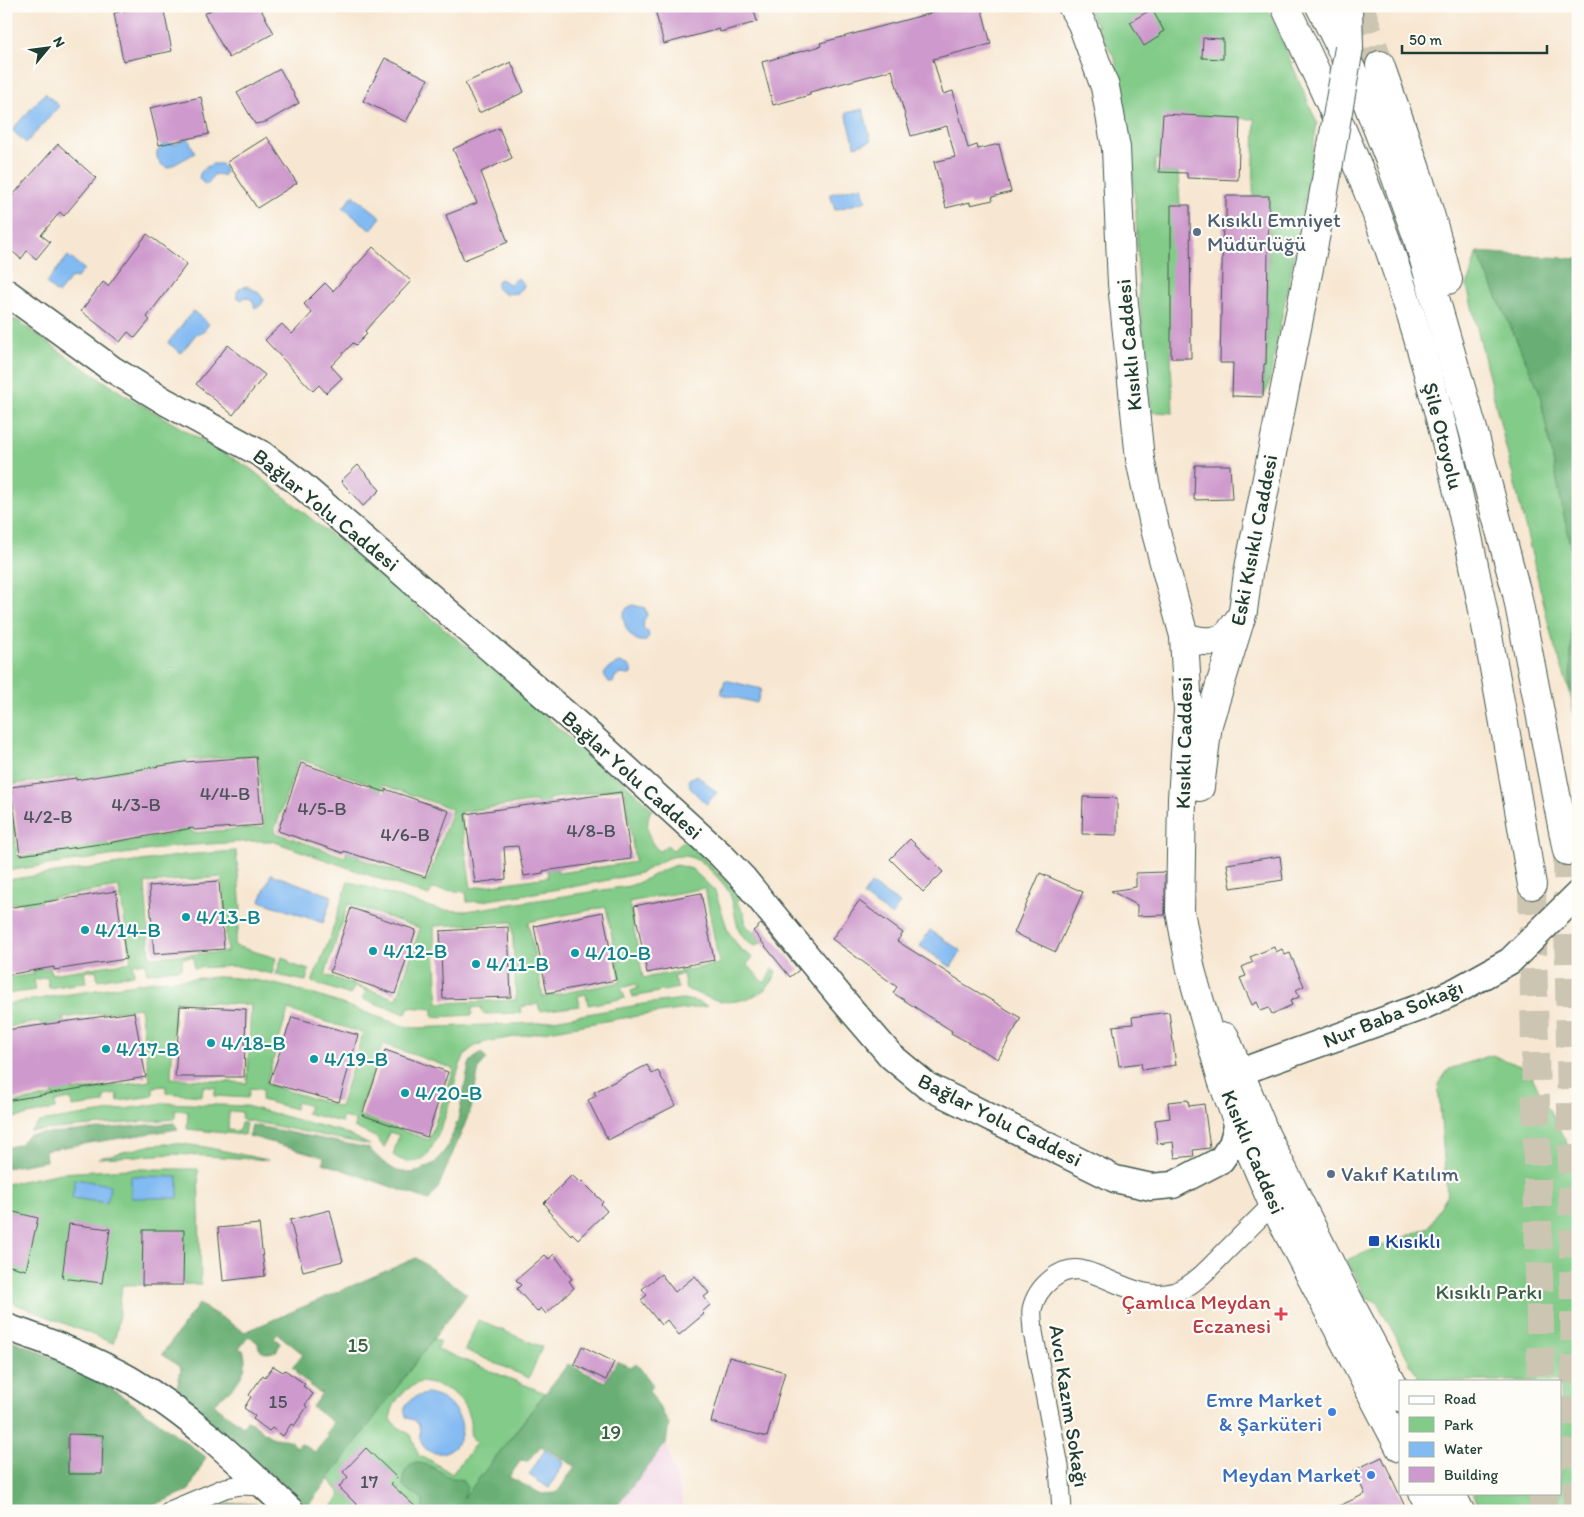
<svg xmlns="http://www.w3.org/2000/svg" width="1584" height="1517" font-family="Itim,sans-serif">
<style>
.built{fill:#f1d0e4}
.green{fill:#82cb88;stroke:#50845e;fill-rule:evenodd}
.forest{fill:#69af74;stroke:#447654;fill-rule:evenodd}
.water{fill:#82baf2;stroke:#507c93}
.building{fill:#ce99cc}
.lines{fill:none;stroke-linecap:round;stroke-linejoin:round}
.highway-tunnel{stroke:#ccc5b2;stroke-width:28;stroke-dasharray:28 14;stroke-linecap:butt}
.street-casing{stroke:#3f564c;stroke-width:21}
.secondary-casing{stroke:#3f564c;stroke-width:29}
.primary-casing{stroke:#3f564c;stroke-width:30}
.highway-casing{stroke:#3f564c;stroke-width:30}
.street{stroke:#fff;stroke-width:19}
.secondary{stroke:#fff;stroke-width:26}
.primary{stroke:#fff;stroke-width:28}
.highway{stroke:#fff;stroke-width:28}
.primary-bridge-casing{stroke:#3f564c;stroke-width:30;stroke-linecap:butt}
.primary-bridge{stroke:#fff;stroke-width:28}
.service-dot{fill:#5c6f8a;stroke:#fdfcf7;stroke-width:2}
.culture-dot{fill:#0f9aa8;stroke:#fdfcf7;stroke-width:2}
.transit-dot{fill:#1a4fb4;stroke:#fdfcf7;stroke-width:2}
.health-dot{fill:#e0444e;stroke:#fdfcf7;stroke-width:2}
.shop-dot{fill:#3f7fe0;stroke:#fdfcf7;stroke-width:2}
.labels{text-anchor:middle;stroke-width:4.5;stroke-linejoin:round;paint-order:stroke}
.number-label{font-size:19px;fill:#4b545a}
.service-label{font-size:21px;fill:#4e5e75;stroke:#fdfcf7;text-anchor:start}
.street-label{font-size:21px;fill:#1f3d34;stroke:#fdfcf7}
.culture-label{font-size:21px;fill:#0d838f;stroke:#fdfcf7;text-anchor:start}
.transit-label{font-size:21px;fill:#164399;stroke:#fdfcf7;text-anchor:start}
.park-label{font-size:21px;fill:#386049;stroke:#fdfcf7}
.health-label{font-size:21px;fill:#be3a42;stroke:#fdfcf7;text-anchor:end}
.shop-label{font-size:21px;fill:#366cbe;stroke:#fdfcf7;text-anchor:end}
</style>
<rect width="100%" height="100%" fill="#fdfcf7"/>
<filter id="ink" filterUnits="userSpaceOnUse"><feTurbulence type="fractalNoise" baseFrequency=".02" numOctaves="2"/><feDisplacementMap in="SourceGraphic" scale="10" xChannelSelector="R" yChannelSelector="G"/><feConvolveMatrix kernelMatrix="1 2 1 2 8 2 1 2 1" color-interpolation-filters="sRGB"/></filter>
<filter id="wash" filterUnits="userSpaceOnUse"><feTurbulence type="fractalNoise" baseFrequency=".0096" numOctaves="4" result="noise"/><feDisplacementMap in="SourceGraphic" scale="20" xChannelSelector="R" yChannelSelector="G"/><feGaussianBlur stdDeviation="1.12" result="paint"/><feColorMatrix in="noise" values="0 0 0 0 0 0 0 0 0 0 0 0 0 0 0 0 0 1.4 0 .05"/><feComposite in="paint" operator="in"/></filter>
<g filter="url(#wash)">
<rect width="100%" height="100%" fill="#f7e7d2"/>
<path class="built" d="M666 1443 685 1511H613Z"/>
<g class="green">
<path d="M1086 6H1267L1317 123 1307 187 1268 388 1263 397 1264 364H1266L1269 197 1253 196 1255 119 1186 116 1171 159H1155V172L1178 173 1180 205 1171 358 1173 413 1151 412 1139 296 1136 214 1129 133 1115 59Z"/>
<path d="M1477 252 1539 390 1574 565 1570 692 1552 638 1467 286Z"/>
<path d="M6 317 18 321 72 360 125 395 251 469 498 673 608 773 612 771 652 809C644 821 647 843 660 851L667 845 673 850 685 839 740 896 737 903 744 913 746 926 753 931 762 942 755 946C734 938 737 915 731 897 728 888 720 880 713 873 704 863 694 856 681 856 661 856 653 870 636 874 585 886 533 893 482 901L467 902 466 892 432 889 429 896 272 841H256L179 846 6 871ZM258 755 264 827 192 833 186 760ZM299 759 370 784 345 857 274 832ZM165 764 177 833 107 845 95 776ZM77 776 88 847 18 857 8 785ZM383 785 452 809 427 882 358 858ZM624 788 635 862 558 873 548 799ZM537 801 548 877 471 888 460 812Z"/>
<path d="M236 851 241 909 236 923 239 926 234 944 236 946 276 958 272 974 237 966 194 968V957L182 958V968L147 973 145 962 133 964 134 974 98 980 96 970 84 972 86 982 49 988 47 977 34 980 36 990 6 994V978L34 974 22 902 6 904V880L184 855ZM222 877 227 952 150 957 145 883ZM119 887 131 962 51 974 40 900Z"/>
<path d="M677 865 692 869 715 891 728 931 740 949 753 958 747 964 764 983 769 976 772 969 776 970C775 992 740 1005 720 1001 709 999 697 993 686 989L683 974 673 977 678 988 633 997 631 991 638 988 636 984 621 988 625 998 588 1005 586 994 578 996 580 1006 540 1011 538 1004 520 1007 521 1013 483 1014 481 1007 472 1008V1015L433 1017V1009L408 1007 406 1014 362 999 366 991 355 986 350 995 312 982 330 938 348 881 430 907 442 910 466 911 629 886C646 881 660 869 677 865ZM705 888 719 964 643 978 629 902ZM348 904 420 928 397 999 325 975ZM606 907 621 982 543 997 528 922ZM512 922 516 1000 438 1003 434 926Z"/>
<path d="M282 957 287 959 290 964 309 970 306 981 276 975Z"/>
<path d="M218 977C281 978 342 1005 401 1025L414 1028 537 1023 643 1004 683 999 698 1002 707 1006 617 1019 486 1042C477 1045 469 1048 464 1057 456 1071 454 1089 449 1105 446 1117 440 1129 435 1141 432 1146 430 1153 425 1157 415 1165 402 1162 393 1155L399 1135 389 1132 384 1148 377 1138 354 1127 355 1120 343 1117 341 1122 306 1113 309 1106 297 1102 295 1109 261 1100 263 1090 250 1088 248 1098 214 1096 216 1088 203 1086 202 1096 166 1093V1086L153 1087V1096L118 1101 117 1094 104 1096V1103L72 1107 71 1099 55 1102V1109L10 1119 9 1136 6 1137V1104L53 1096 41 1022 6 1027V1004L154 981ZM175 1001 251 1005 247 1083 171 1078ZM140 1008 150 1081 73 1091 63 1018ZM288 1010 363 1033 340 1107 266 1084ZM383 1044 454 1069 429 1140 358 1115Z"/>
<path d="M1492 1055 1528 1069 1578 1165V1511H1481L1473 1493H1560V1381H1420L1377 1302 1366 1297 1347 1260 1429 1227 1447 1195 1438 1084 1449 1069Z"/>
<path d="M164 1103 246 1106 343 1132 370 1145 241 1119 242 1112 229 1111 228 1130 239 1131 241 1123H246L244 1135 187 1129 188 1111 175 1110V1119L30 1131 40 1122 46 1121Z"/>
<path d="M176 1143 205 1147 268 1160 175 1154 98 1158 152 1145Z"/>
<path d="M128 1169H198L201 1284 122 1285 117 1330 113 1343 6 1300V1184L61 1173Z"/>
<path d="M478 1320 542 1347 529 1378 465 1350Z"/>
<path d="M433 1339 441 1342 437 1349 545 1393 454 1511H329L341 1495 329 1478ZM421 1382C446 1385 465 1395 470 1422 471 1432 468 1435 476 1443L452 1474 430 1460 419 1456 411 1435 395 1425 391 1419C390 1403 407 1386 421 1382Z"/>
</g>
<g class="forest">
<path d="M1477 252 1578 259V739L1570 692 1574 565 1539 390Z"/>
<path d="M481 1052 487 1060 479 1068 471 1109 460 1136 438 1188 429 1200 323 1163 324 1157 249 1136 252 1125 368 1148 384 1163 397 1171 411 1173 420 1171 436 1162 448 1146 458 1120 469 1065 471 1061Z"/>
<path d="M174 1123 178 1129 45 1150 46 1161 6 1168V1148L20 1144 28 1135Z"/>
<path d="M416 1258 467 1294 308 1506 176 1393 181 1368 162 1354 199 1304 245 1332ZM278 1334 303 1354 292 1367 297 1370V1374L318 1392 322 1393 312 1407 333 1422 326 1434 328 1437 315 1452 300 1443 295 1448C292 1437 284 1440 275 1438 264 1436 258 1423 247 1420L243 1426 213 1404C230 1390 252 1376 243 1350L239 1349 249 1336 258 1343C259 1355 267 1354 277 1351L280 1343 274 1338Z"/>
<path d="M6 1338C36 1350 65 1362 93 1378 133 1401 169 1430 206 1457L189 1490 141 1511H6Z"/>
<path d="M617 1361 631 1367 636 1363 653 1385 649 1390 669 1424 666 1443 613 1511H454L458 1505 451 1511H422C427 1494 414 1496 404 1487 402 1482 403 1477 405 1472 415 1453 435 1469 447 1476 452 1478 457 1478 462 1480L467 1488 463 1499 568 1364 605 1382ZM541 1446 575 1466 557 1493 542 1494 509 1477 521 1460 528 1461Z"/>
<path d="M239 1503 257 1504 265 1511H206L217 1506Z"/>
</g>
<g class="water">
<path d="M45 93 59 106 26 143 12 130Z"/>
<path d="M863 109 871 141 855 146 846 113Z"/>
<path d="M188 138 195 153 168 168 162 165 157 158V152L163 144H176Z"/>
<path d="M212 164H221C225 168 227 171 223 176L217 174 213 175 208 184 205 185 199 178C200 170 205 168 212 164Z"/>
<path d="M862 186 866 201 835 210 830 194Z"/>
<path d="M353 195 381 217 371 230 343 208Z"/>
<path d="M68 256 84 269 77 278 72 277 58 294 46 283Z"/>
<path d="M518 278 524 284 523 288 518 293 505 294 497 289V281L500 279 510 284Z"/>
<path d="M247 286 258 292 264 300 261 305 257 308 254 307C255 301 251 299 245 297L242 300 237 297V292L240 288Z"/>
<path d="M193 311 209 324 202 333H197L181 353 168 343Z"/>
<path d="M633 605 645 608 647 615 644 620 643 628 648 631 649 636 646 641C632 644 623 626 623 614L627 608Z"/>
<path d="M619 663 629 665 632 672 630 675 619 674 615 677 613 683 609 682 604 675C607 668 612 666 619 663Z"/>
<path d="M725 680 761 689 757 703 721 694Z"/>
<path d="M697 775 717 793 706 804 690 788 689 779Z"/>
<path d="M271 874 332 896 323 923 260 901Z"/>
<path d="M871 884 900 903 892 916 863 896Z"/>
<path d="M930 930 961 951 951 967 920 946Z"/>
<path d="M131 1176 178 1177V1198H131Z"/>
<path d="M75 1179 110 1185 107 1203 72 1198Z"/>
<path d="M427 1394C448 1396 471 1420 458 1442 450 1455 430 1458 422 1444 419 1438 420 1431 419 1425L414 1420 407 1418C399 1404 414 1395 427 1394Z"/>
<path d="M545 1450 564 1462 549 1488 529 1475Z"/>
</g>
<g id="blocks">
<g class="building">
<path d="M149 6H163L172 51 123 61 114 13Z"/>
<path d="M218 6H259L274 33 229 58 204 14Z"/>
<path d="M654 6H753L757 22 720 32 719 29 664 44Z"/>
<path d="M957 6H981L991 44 933 59 943 94 953 91 968 148 977 145 978 149 999 144 1011 192 992 197 993 200 970 205V202L946 208 934 162 955 157 947 126 911 136 892 70 810 92V95L773 105 762 62 821 46 820 43Z"/>
<path d="M1152 9 1164 31 1159 34 1160 36 1144 46 1130 22Z"/>
<path d="M1203 38 1223 39V59L1202 58Z"/>
<path d="M385 58 428 79 406 122 363 101Z"/>
<path d="M511 62 524 92 479 113 465 83Z"/>
<path d="M280 69 299 103 266 122 255 124 237 93Z"/>
<path d="M201 97 209 134 159 145 150 108Z"/>
<path d="M1163 114 1240 118 1238 180 1187 178V173L1159 172Z"/>
<path d="M499 128 512 158 481 172 508 242 464 260 446 215 477 203 453 149Z"/>
<path d="M267 137 297 183 257 208 227 162Z"/>
<path d="M58 144 96 178 64 216 60 212 41 235 50 242 36 259 27 251 21 259 6 246V203Z"/>
<path d="M1226 196H1269L1266 364H1264L1263 397 1232 396 1233 363H1220L1223 220H1226Z"/>
<path d="M1171 205H1190L1191 358H1171Z"/>
<path d="M147 234 187 264 147 317 150 320 135 338 128 332 120 342 81 311 103 282 108 286Z"/>
<path d="M373 247 411 281 365 331 367 334 356 345 353 343 331 366 342 378 326 393 319 385 313 391 265 340 282 324 292 334 312 313 304 304 325 283 333 291Z"/>
<path d="M228 345 265 375 233 415 196 384Z"/>
<path d="M358 465 380 490 363 506 341 481Z"/>
<path d="M1195 465H1230L1232 499 1194 500Z"/>
<path d="M256 757 262 825 194 830 193 828 108 843 20 855 11 787 76 778V780L184 762Z"/>
<path d="M301 763 385 792V789L449 811 425 877 344 851 343 853 278 831Z"/>
<path d="M621 792 631 859 543 871V873L524 876 518 846 504 847 506 879 475 883 465 814Z"/>
<path d="M1083 797 1117 798V835L1082 834Z"/>
<path d="M910 839 943 872 923 892 890 859Z"/>
<path d="M1280 856 1283 880 1231 888 1227 864Z"/>
<path d="M1165 872V915L1137 916V905L1111 891 1136 887V873Z"/>
<path d="M1040 873 1083 892 1056 952 1014 933Z"/>
<path d="M219 881 224 949 154 954 149 886Z"/>
<path d="M116 891 126 959 54 970V967L6 975V908Z"/>
<path d="M701 893 714 960 647 973 634 906Z"/>
<path d="M859 901 903 933 897 941 959 980V981L1021 1018 998 1059 951 1033 952 1031 893 993 897 987 832 939Z"/>
<path d="M351 908 416 930 395 994 330 972Z"/>
<path d="M603 912 616 980 547 993 534 926Z"/>
<path d="M761 924 799 970 790 977 753 931Z"/>
<path d="M508 927 511 997 443 999 440 931Z"/>
<path d="M1274 947 1276 952 1282 949 1285 955 1290 953 1304 986 1296 990 1299 997 1290 1001 1292 1005 1272 1014 1269 1008 1261 1011 1257 1002 1252 1005 1240 978 1246 976 1242 967 1253 962 1250 957Z"/>
<path d="M180 1006 246 1009 244 1077H175Z"/>
<path d="M134 1012 146 1077 6 1101V1030Z"/>
<path d="M1169 1012 1176 1065 1142 1070 1141 1063 1119 1066 1113 1026 1133 1024 1132 1017Z"/>
<path d="M292 1017 358 1035 339 1102 269 1083Z"/>
<path d="M385 1050 448 1072 427 1137 362 1115Z"/>
<path d="M647 1065 652 1074 658 1071 676 1105 608 1140 588 1100 596 1096 594 1092Z"/>
<path d="M1188 1100 1189 1106 1204 1104 1210 1148 1193 1150 1194 1156 1175 1158 1173 1142 1157 1144 1155 1120 1170 1118 1168 1102Z"/>
<path d="M572 1175 580 1183 582 1181 603 1202 601 1204 607 1211 578 1239 572 1233 571 1235 548 1211 549 1209 544 1203Z"/>
<path d="M6 1210 38 1218 26 1270 6 1265Z"/>
<path d="M330 1210 343 1261 303 1271 290 1220Z"/>
<path d="M69 1224 110 1229 102 1283 62 1278Z"/>
<path d="M259 1224 265 1276 223 1281 218 1228Z"/>
<path d="M143 1230H184L183 1285H142Z"/>
<path d="M554 1254 572 1279 569 1281 574 1288 546 1314 541 1308 537 1312 517 1289 521 1285 516 1280 545 1255 549 1259Z"/>
<path d="M661 1274 675 1292 695 1276 709 1293 704 1297 710 1305 702 1312 704 1314 679 1335 667 1320 661 1325 641 1300 647 1295 642 1289Z"/>
<path d="M582 1346 614 1362 606 1380 574 1364Z"/>
<path d="M729 1357 785 1372 767 1437 711 1422Z"/>
<path d="M273 1366 283 1372 285 1370 305 1384 303 1386 313 1394 305 1405 307 1407 294 1426 291 1424 283 1436 272 1428 269 1431 253 1419 255 1416 244 1408 251 1397 249 1395 263 1375 265 1377Z"/>
<path d="M68 1434 103 1435 102 1474H68Z"/>
<path d="M366 1448 397 1478 391 1484 420 1511H363L339 1487 348 1477 343 1472Z"/>
<path d="M1382 1457 1407 1511H1328L1365 1494 1354 1470Z"/>
</g>
</g>
</g>
<g filter="url(#ink)">
<use href="#blocks" fill-opacity="0" stroke="#3f564c" stroke-width="1"/>
<g class="lines">
<g class="highway-tunnel">
<path d="M1360 6 1380 65"/>
<path d="M1567 851 1577 1511"/>
<path d="M1532 885 1541 1381"/>
<path d="M1543 1493V1511"/>
</g>
<g class="street-casing">
<g id="street">
<path d="M170 1511 225 1488 241 1485 264 1486"/>
<path d="M1062 1511 1059 1466 1033 1332C1033 1325 1031 1316 1032 1309 1037 1287 1061 1264 1085 1271 1114 1279 1143 1302 1175 1292 1193 1287 1212 1265 1225 1252 1241 1236 1257 1220 1273 1204"/>
</g>
</g>
<g class="secondary-casing">
<g id="secondary">
<path d="M6 292 112 369 166 402 263 455 298 482 583 729 721 855 743 878 842 999 891 1056 927 1086 1115 1179 1151 1187 1173 1185 1221 1160 1232 1144 1238 1123"/>
<path d="M1222 1080 1240 1072 1421 1007 1456 991 1510 961 1578 894"/>
<path d="M6 1327C48 1341 90 1357 129 1379 189 1414 240 1463 291 1511"/>
</g>
</g>
<g class="primary-casing">
<g id="primary">
<path d="M1072 6 1082 24 1105 87 1116 148 1122 284 1140 459 1155 529 1184 636 1188 710 1182 798 1180 911 1191 970 1222 1080 1238 1123 1273 1204 1400 1448"/>
<path d="M1184 636C1198 642 1217 645 1229 633 1233 628 1237 622 1241 617"/>
<path d="M1200 787 1208 724 1243 611 1248 573 1322 203"/>
<path d="M1225 1037 1266 1136 1352 1307 1400 1397"/>
<path d="M1423 1493 1432 1511"/>
<path d="M1451 1493 1460 1511"/>
</g>
</g>
<g class="highway-casing">
<g id="highway">
<path d="M1285 6C1319 79 1354 151 1381 226 1458 436 1494 665 1532 885"/>
<path d="M1320 6 1365 97 1390 161 1418 239 1472 426 1517 594 1567 851"/>
<path d="M1348 6 1349 48"/>
<path d="M1380 65C1405 136 1430 206 1448 280"/>
</g>
</g>
<use href="#street" class="street"/>
<use href="#secondary" class="secondary"/>
<use href="#primary" class="primary"/>
<use href="#highway" class="highway"/>
<g class="primary-bridge-casing">
<path id="primary-bridge" d="M1322 203 1349 48"/>
</g>
<use href="#primary-bridge" class="primary-bridge"/>
</g>
</g>
<g class="service-dot">
<circle cx="1197" cy="232" r="5"/>
<circle cx="1331" cy="1174" r="5"/>
</g>
<g class="culture-dot">
<circle cx="186" cy="917" r="5"/>
<circle cx="85" cy="930" r="5"/>
<circle cx="373" cy="951" r="5"/>
<circle cx="575" cy="953" r="5"/>
<circle cx="476" cy="964" r="5"/>
<circle cx="211" cy="1043" r="5"/>
<circle cx="106" cy="1049" r="5"/>
<circle cx="314" cy="1059" r="5"/>
<circle cx="405" cy="1093" r="5"/>
</g>
<rect class="transit-dot" x="1368" y="1235" width="12" height="12" rx="2.5"/>
<path class="health-dot" d="M1278.5 1306.5h5v5h5v5h-5v5h-5v-5h-5v-5h5z"/>
<g class="shop-dot">
<circle cx="1332" cy="1412" r="5"/>
<circle cx="1371" cy="1475" r="5"/>
</g>
<g class="labels">
<g class="number-label">
<text x="225" y="800">4/4-B</text>
<text x="136" y="811">4/3-B</text>
<text x="322" y="815">4/5-B</text>
<text x="48" y="823">4/2-B</text>
<text x="591" y="837">4/8-B</text>
<text x="405" y="841">4/6-B</text>
<text x="278" y="1408">15</text>
<text x="369" y="1488">17</text>
</g>
<g class="service-label">
<text x="1207" y="227">Kısıklı Emniyet<tspan x="1207" dy="24">Müdürlüğü</tspan></text>
<text x="1341" y="1181">Vakıf Katılım</text>
</g>
<g class="street-label">
<text transform="translate(1129 345) rotate(-95)" y="7">Kısıklı Caddesi</text>
<text transform="translate(1443 436) rotate(76)" y="7">Şile Otoyolu</text>
<text transform="translate(326 510) rotate(39)" y="7">Bağlar Yolu Caddesi</text>
<text transform="translate(1254 540) rotate(-79)" y="7">Eski Kısıklı Caddesi</text>
<text transform="translate(1184 743) rotate(-89)" y="7">Kısıklı Caddesi</text>
<text transform="translate(632 775) rotate(42)" y="7">Bağlar Yolu Caddesi</text>
<text transform="translate(1393 1014) rotate(-22)" y="7">Nur Baba Sokağı</text>
<text transform="translate(1000 1120) rotate(27)" y="7">Bağlar Yolu Caddesi</text>
<text transform="translate(1253 1152) rotate(67)" y="7">Kısıklı Caddesi</text>
<text transform="translate(1069 1406) rotate(81)" y="7">Avcı Kazım Sokağı</text>
</g>
<g class="culture-label">
<text x="196" y="924">4/13-B</text>
<text x="95" y="937">4/14-B</text>
<text x="383" y="958">4/12-B</text>
<text x="585" y="960">4/10-B</text>
<text x="486" y="971">4/11-B</text>
<text x="221" y="1050">4/18-B</text>
<text x="116" y="1056">4/17-B</text>
<text x="324" y="1066">4/19-B</text>
<text x="415" y="1100">4/20-B</text>
</g>
<g class="transit-label">
<text x="1385" y="1248">Kısıklı</text>
</g>
<g class="park-label">
<text x="1489" y="1299">Kısıklı Parkı</text>
<text x="358" y="1352">15</text>
<text x="611" y="1439">19</text>
</g>
<g class="health-label">
<text x="1271" y="1309">Çamlıca Meydan<tspan x="1271" dy="24">Eczanesi</tspan></text>
</g>
<g class="shop-label">
<text x="1322" y="1407">Emre Market<tspan x="1322" dy="24">&amp; Şarküteri</tspan></text>
<text x="1361" y="1482">Meydan Market</text>
</g>
</g>
<rect width="1584" height="1517" fill="none" stroke="#fdfcf7" stroke-width="25"/>
<rect x="1399" y="1380" width="162" height="115" fill="#fdfcf7" stroke="#a4b0a9"/>
<rect x="1409" y="1396" width="25" height="8" fill="#ffffff" stroke="#a4b0a9"/>
<text x="1444" y="1404" font-size="15" fill="#1f3d34">Road</text>
<rect x="1409" y="1417" width="25" height="15" fill="#82cb88" stroke="#a4b0a9"/>
<text x="1444" y="1430" font-size="15" fill="#1f3d34">Park</text>
<rect x="1409" y="1442" width="25" height="15" fill="#82baf2" stroke="#a4b0a9"/>
<text x="1444" y="1454" font-size="15" fill="#1f3d34">Water</text>
<rect x="1409" y="1467" width="25" height="15" fill="#ce99cc" stroke="#a4b0a9"/>
<text x="1444" y="1480" font-size="15" fill="#1f3d34">Building</text>
<g transform="translate(48 48) rotate(61)" stroke="#fdfcf7" stroke-width="4" paint-order="stroke">
<path d="M0-4L9 19L0 12L-9 19Z" fill="#1f3d34"/>
<text y="-8" font-size="14" font-weight="bold" text-anchor="middle" fill="#1f3d34">N</text>
</g>
<path d="M1402 45v8h145v-8" fill="none" stroke="#1f3d34" stroke-width="2.5"/>
<text x="1409" y="45" font-size="15" fill="#1f3d34" stroke="#fdfcf7" stroke-width="4" paint-order="stroke">50 m</text>
</svg>
